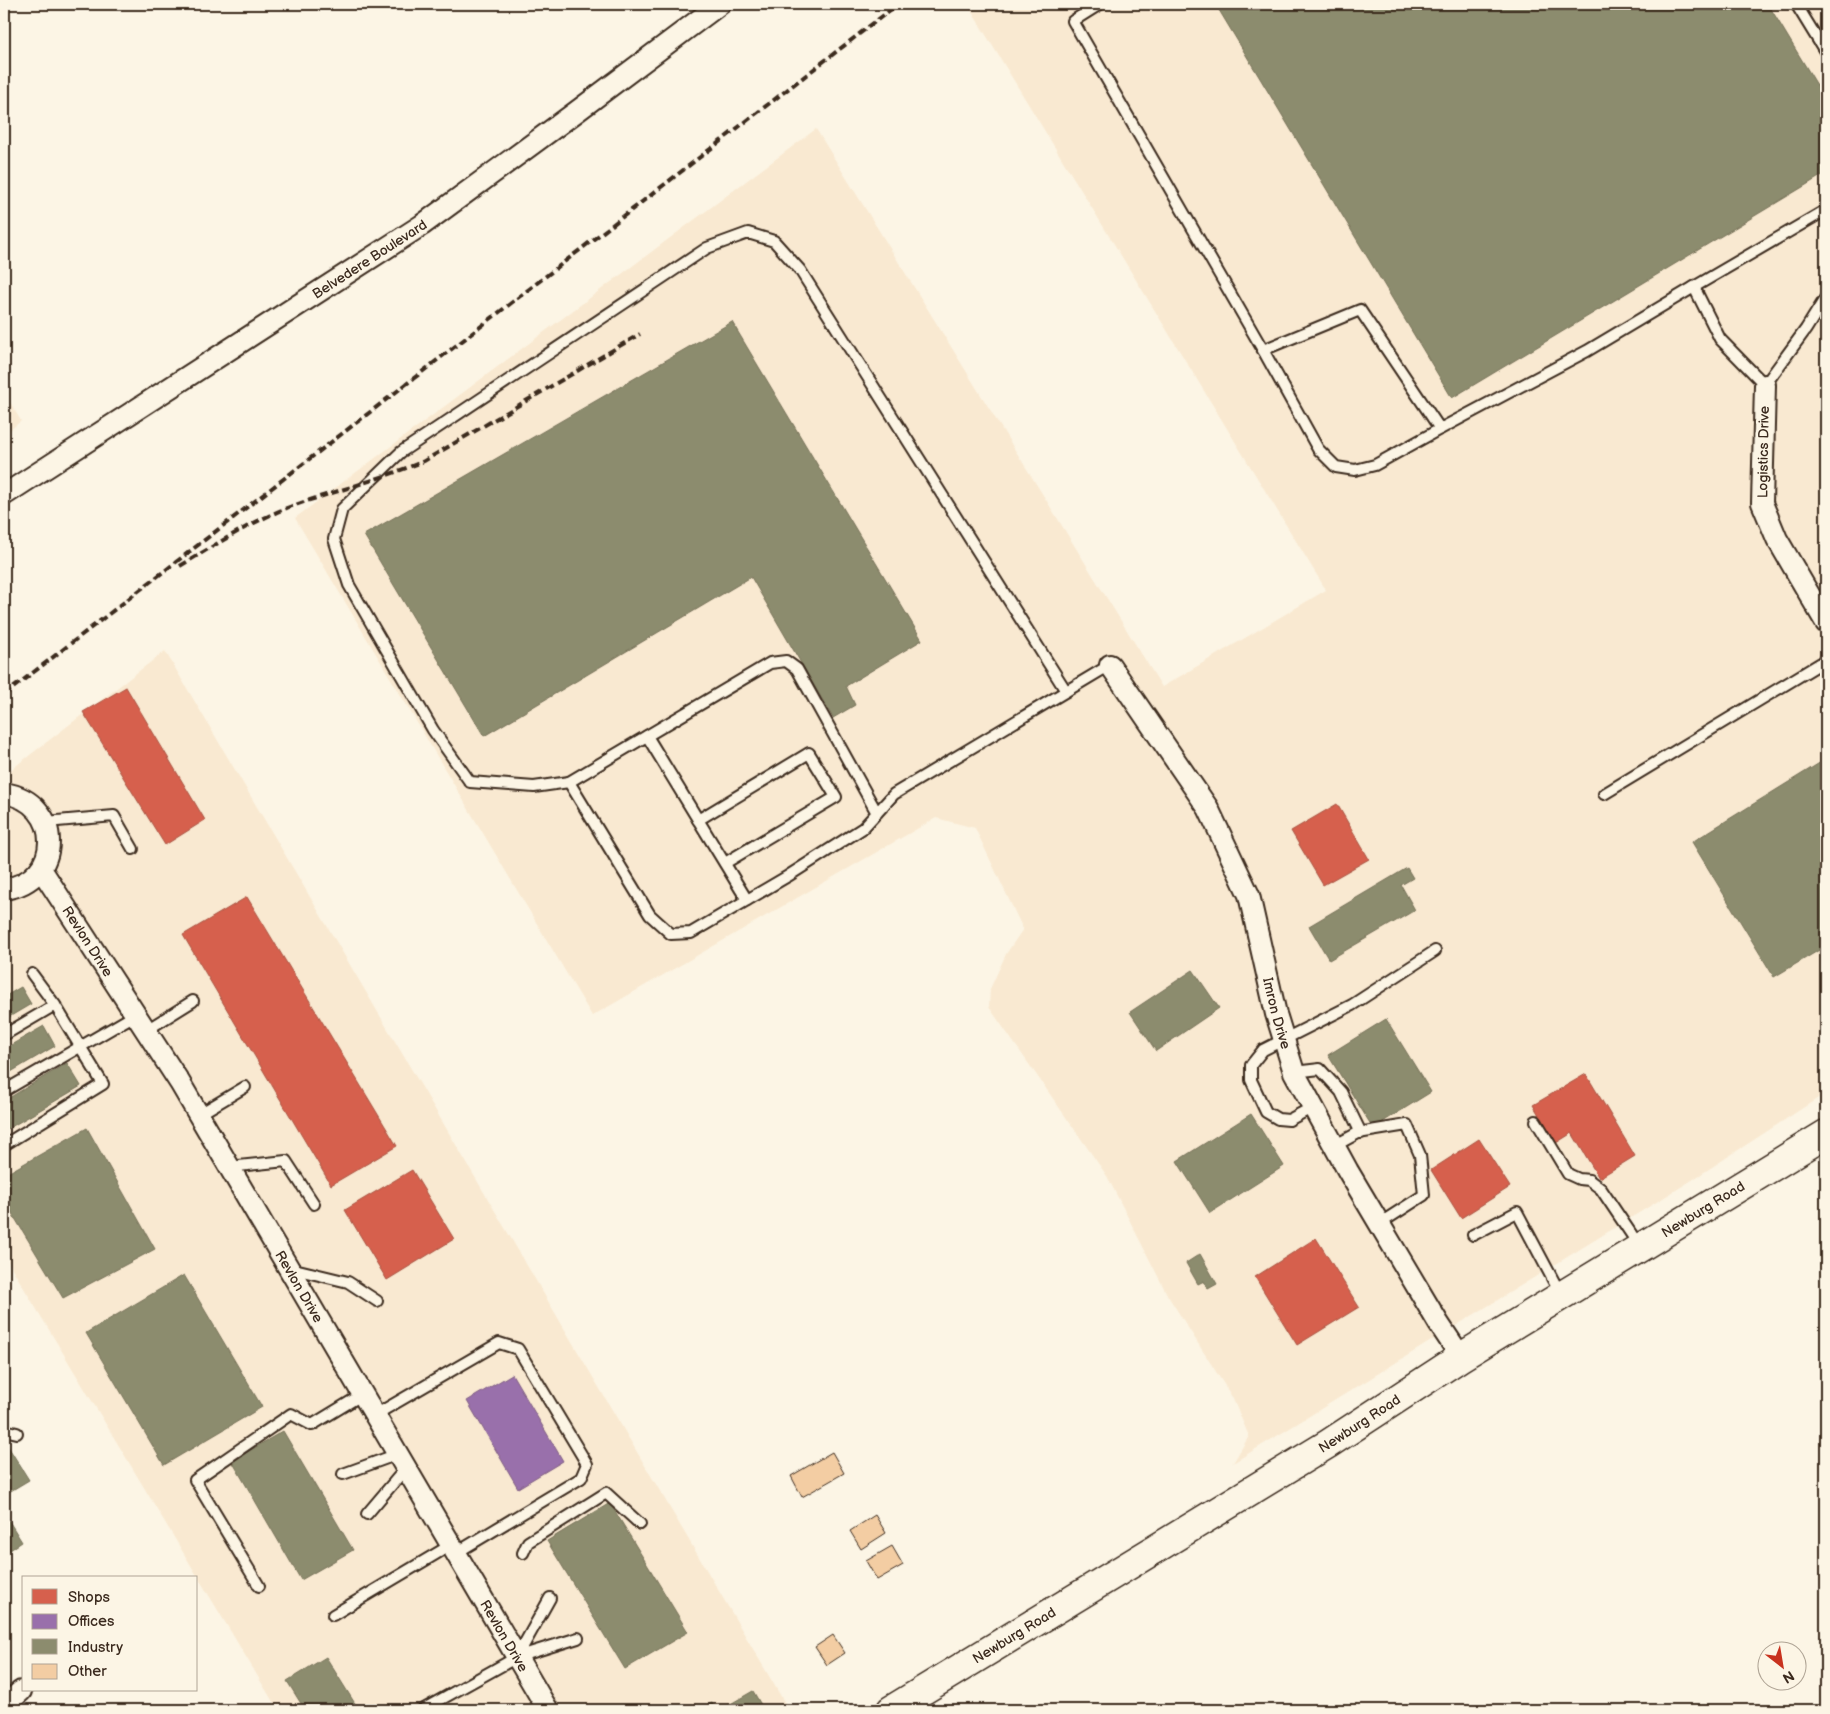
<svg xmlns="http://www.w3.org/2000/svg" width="1830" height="1714" font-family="'Balsamiq Sans',sans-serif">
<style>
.built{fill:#f9e9d1}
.shops{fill:#d6604d;stroke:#a8503f}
.offices{fill:#9970ab;stroke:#7d5b81}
.industry{fill:#8c8c6e;stroke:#746f56}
.building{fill:#f3cda3;stroke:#3b2a1e}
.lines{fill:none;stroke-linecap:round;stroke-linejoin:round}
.service-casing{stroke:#3b2a1e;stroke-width:14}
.minor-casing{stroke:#3b2a1e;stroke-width:24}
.secondary-casing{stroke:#3b2a1e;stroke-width:31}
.service{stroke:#fcf5e5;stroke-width:10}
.minor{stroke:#fcf5e5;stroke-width:20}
.secondary{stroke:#fcf5e5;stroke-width:28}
.rail{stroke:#3b2a1e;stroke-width:4;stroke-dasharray:8 4;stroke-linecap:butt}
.labels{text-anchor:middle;stroke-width:5;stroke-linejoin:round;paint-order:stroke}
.street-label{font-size:14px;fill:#3b2a1e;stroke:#fcf5e5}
</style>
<rect width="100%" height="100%" fill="#fcf5e5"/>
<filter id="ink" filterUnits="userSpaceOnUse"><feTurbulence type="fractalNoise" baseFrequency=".02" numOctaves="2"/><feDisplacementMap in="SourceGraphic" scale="10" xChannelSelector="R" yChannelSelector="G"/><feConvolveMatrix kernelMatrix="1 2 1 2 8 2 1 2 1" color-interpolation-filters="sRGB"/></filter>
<g filter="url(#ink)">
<g class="built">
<path d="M967 4H1826V1093L1689 1182 1233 1463 1249 1436 1232 1397 1168 1296 1107 1176 989 1007 990 989 1006 954 1023 929 975 828 936 818 592 1016 295 518 816 129 1162 687 1326 590Z"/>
<path d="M4 392 21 421 4 435Z"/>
<path d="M165 651 789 1710H278L4 1255V775Z"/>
</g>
<g class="shops">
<path d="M126 687 205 820 165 845 83 712Z"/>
<path d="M1337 804 1369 859 1323 885 1291 831Z"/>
<path d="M247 897 397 1146 331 1185 183 935Z"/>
<path d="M1586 1074 1635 1156 1599 1178 1572 1133 1556 1143 1533 1105Z"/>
<path d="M1479 1139 1510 1187 1461 1218 1431 1170Z"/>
<path d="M412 1170 454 1239 387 1280 345 1210Z"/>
<path d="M1316 1238 1359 1307 1297 1345 1255 1277Z"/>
</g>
<path class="offices" d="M512 1374 563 1461 518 1488 467 1401Z"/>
<g class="industry">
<path d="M1229 4H1768L1826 100V173L1452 398 1219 10Z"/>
<path d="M732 322 922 640 846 686 855 705 833 718 751 577 484 736 364 535Z"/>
<path d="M1826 759V946L1774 977 1692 842Z"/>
<path d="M1407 868 1413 878 1401 885 1415 910 1329 960 1309 926Z"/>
<path d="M1193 970 1219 1008 1156 1051 1130 1012Z"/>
<path d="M21 987 31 1004 4 1020V997Z"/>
<path d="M1386 1019 1431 1092 1373 1128 1328 1055Z"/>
<path d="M44 1026 55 1046 4 1076V1049Z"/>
<path d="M67 1063 81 1086 4 1131V1101Z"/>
<path d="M1251 1114 1284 1166 1210 1213 1177 1161Z"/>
<path d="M87 1128 155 1249 63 1298 4 1200V1175Z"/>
<path d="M1200 1254 1217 1284 1208 1289 1204 1281 1198 1284 1186 1263Z"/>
<path d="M184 1275 262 1407 164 1465 86 1333Z"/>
<path d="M283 1431 353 1550 301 1580 232 1461Z"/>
<path d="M4 1440 29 1480 4 1495Z"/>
<path d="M610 1503 688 1632 625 1669 547 1541Z"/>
<path d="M4 1513 22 1542 4 1554Z"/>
<path d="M326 1657 359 1710H305L287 1681Z"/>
<path d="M753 1691 764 1710H720Z"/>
<path d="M712 1703 716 1710H699Z"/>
</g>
<g class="building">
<path d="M832 1452 844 1473 802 1497 791 1476Z"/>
<path d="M875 1515 886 1533 861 1549 850 1531Z"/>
<path d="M892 1546 903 1565 877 1580 866 1561Z"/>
<path d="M833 1635 845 1653 827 1665 815 1647Z"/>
</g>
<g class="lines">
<g class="service-casing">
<g id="service">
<path d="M1100 4 1073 21 1263 350 1360 310 1440 429 1587 351 1694 287 1720 339 1765 385 1806 329 1826 297"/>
<path d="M1796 4 1826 53"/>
<path d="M1694 287 1826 210"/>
<path d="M1263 350 1318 449 1336 467 1355 470 1375 465 1440 429"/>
<path d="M647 736 747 900"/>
<path d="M569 782 534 787 470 782 433 730 349 585 334 539 342 509 401 452 707 248 748 233 774 241 800 270 1066 691"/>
<path d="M1604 794 1826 660"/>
<path d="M877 813 797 669 786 661 770 663 569 782 650 915 671 934 691 933 788 876 863 828 894 794 1110 665"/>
<path d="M698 820 809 753 836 797 725 863"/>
<path d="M46 822 114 816 133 849"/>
<path d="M32 974 55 1005"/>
<path d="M145 1031 193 1001"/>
<path d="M4 1035 55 1005 103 1084 4 1145"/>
<path d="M1294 1072 1320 1069 1341 1092 1361 1133"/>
<path d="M4 1091 135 1015"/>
<path d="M1313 1107 1289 1120 1278 1119 1266 1112 1251 1080V1065L1263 1050 1352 1005 1435 951"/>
<path d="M198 1115 245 1087"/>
<path d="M1536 1121 1568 1174 1579 1179 1589 1180 1601 1189 1640 1247"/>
<path d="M1334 1146 1358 1133 1407 1125 1420 1155 1424 1195 1379 1224"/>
<path d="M229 1167 286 1161 314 1204"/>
<path d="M1473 1235 1517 1212 1561 1295"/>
<path d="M290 1268 348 1282 377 1301"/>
<path d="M375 1415 499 1343 518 1349 587 1464 581 1478 456 1553"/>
<path d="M4 1430 17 1433"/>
<path d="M343 1474 398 1454"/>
<path d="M367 1514 406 1468"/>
<path d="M523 1553 528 1542 606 1493 640 1524"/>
<path d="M259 1586 195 1480 291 1414 312 1425 363 1394"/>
<path d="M333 1615 451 1545"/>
<path d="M517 1657 550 1598"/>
<path d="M422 1710 517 1657 578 1638"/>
</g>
</g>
<g class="minor-casing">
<g id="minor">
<path d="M1765 385 1762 503 1777 539 1826 623"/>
<path id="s1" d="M4 495 422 225 576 112 720 4"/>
<path id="s2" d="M1110 665 1208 808 1249 895 1276 1014 1294 1072 1348 1171 1439 1324 1461 1357"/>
<path d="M4 793C64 802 64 881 4 889"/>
<path id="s3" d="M41 869 180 1083 548 1710"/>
<path d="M4 1706 21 1691"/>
</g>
</g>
<g class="secondary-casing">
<g id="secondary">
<path id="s4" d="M891 1710 1328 1444 1461 1357 1826 1134"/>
</g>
</g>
<use href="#service" class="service"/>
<use href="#minor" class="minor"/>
<use href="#secondary" class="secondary"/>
<g class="rail">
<path d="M180 566C217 544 252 521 292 506 336 491 381 479 424 461L640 334"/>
<path d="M4 695 898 4"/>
</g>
</g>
</g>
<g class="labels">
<g class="street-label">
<text dy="5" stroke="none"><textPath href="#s1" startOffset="435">Belvedere Boulevard</textPath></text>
<text transform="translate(1763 452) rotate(-89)" y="5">Logistics Drive</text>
<text dy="5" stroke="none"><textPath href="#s3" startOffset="86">Revlon Drive</textPath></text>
<text dy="5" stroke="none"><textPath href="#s2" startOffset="391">Imron Drive</textPath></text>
<text dy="5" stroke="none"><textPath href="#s4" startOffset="954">Newburg Road</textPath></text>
<text dy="5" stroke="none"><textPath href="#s3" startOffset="491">Revlon Drive</textPath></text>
<text dy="5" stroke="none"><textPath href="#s4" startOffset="549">Newburg Road</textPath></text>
<text dy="5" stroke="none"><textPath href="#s4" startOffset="144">Newburg Road</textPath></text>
<text dy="5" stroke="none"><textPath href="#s3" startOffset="896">Revlon Drive</textPath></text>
</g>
</g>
<rect width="1830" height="1714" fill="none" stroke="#fcf5e5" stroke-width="20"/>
<rect x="10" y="10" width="1810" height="1694" fill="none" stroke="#3b2a1e" stroke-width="2" filter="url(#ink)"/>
<rect x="22" y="1576" width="175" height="115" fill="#fcf5e5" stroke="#afa495"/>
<rect x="32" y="1589" width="25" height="15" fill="#d6604d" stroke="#afa495"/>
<text x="68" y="1602" font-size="15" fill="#3b2a1e">Shops</text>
<rect x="32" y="1614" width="25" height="15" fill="#9970ab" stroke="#afa495"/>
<text x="68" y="1626" font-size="15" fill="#3b2a1e">Offices</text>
<rect x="32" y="1639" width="25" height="15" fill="#8c8c6e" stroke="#afa495"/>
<text x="68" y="1652" font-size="15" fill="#3b2a1e">Industry</text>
<rect x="32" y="1664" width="25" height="15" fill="#f3cda3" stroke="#afa495"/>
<text x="68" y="1676" font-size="15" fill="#3b2a1e">Other</text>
<g transform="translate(1782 1666) rotate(149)"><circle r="24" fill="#fcf5e5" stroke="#afa495"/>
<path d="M0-4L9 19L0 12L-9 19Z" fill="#c8321e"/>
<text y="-8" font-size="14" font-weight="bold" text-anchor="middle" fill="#3b2a1e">N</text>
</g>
</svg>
